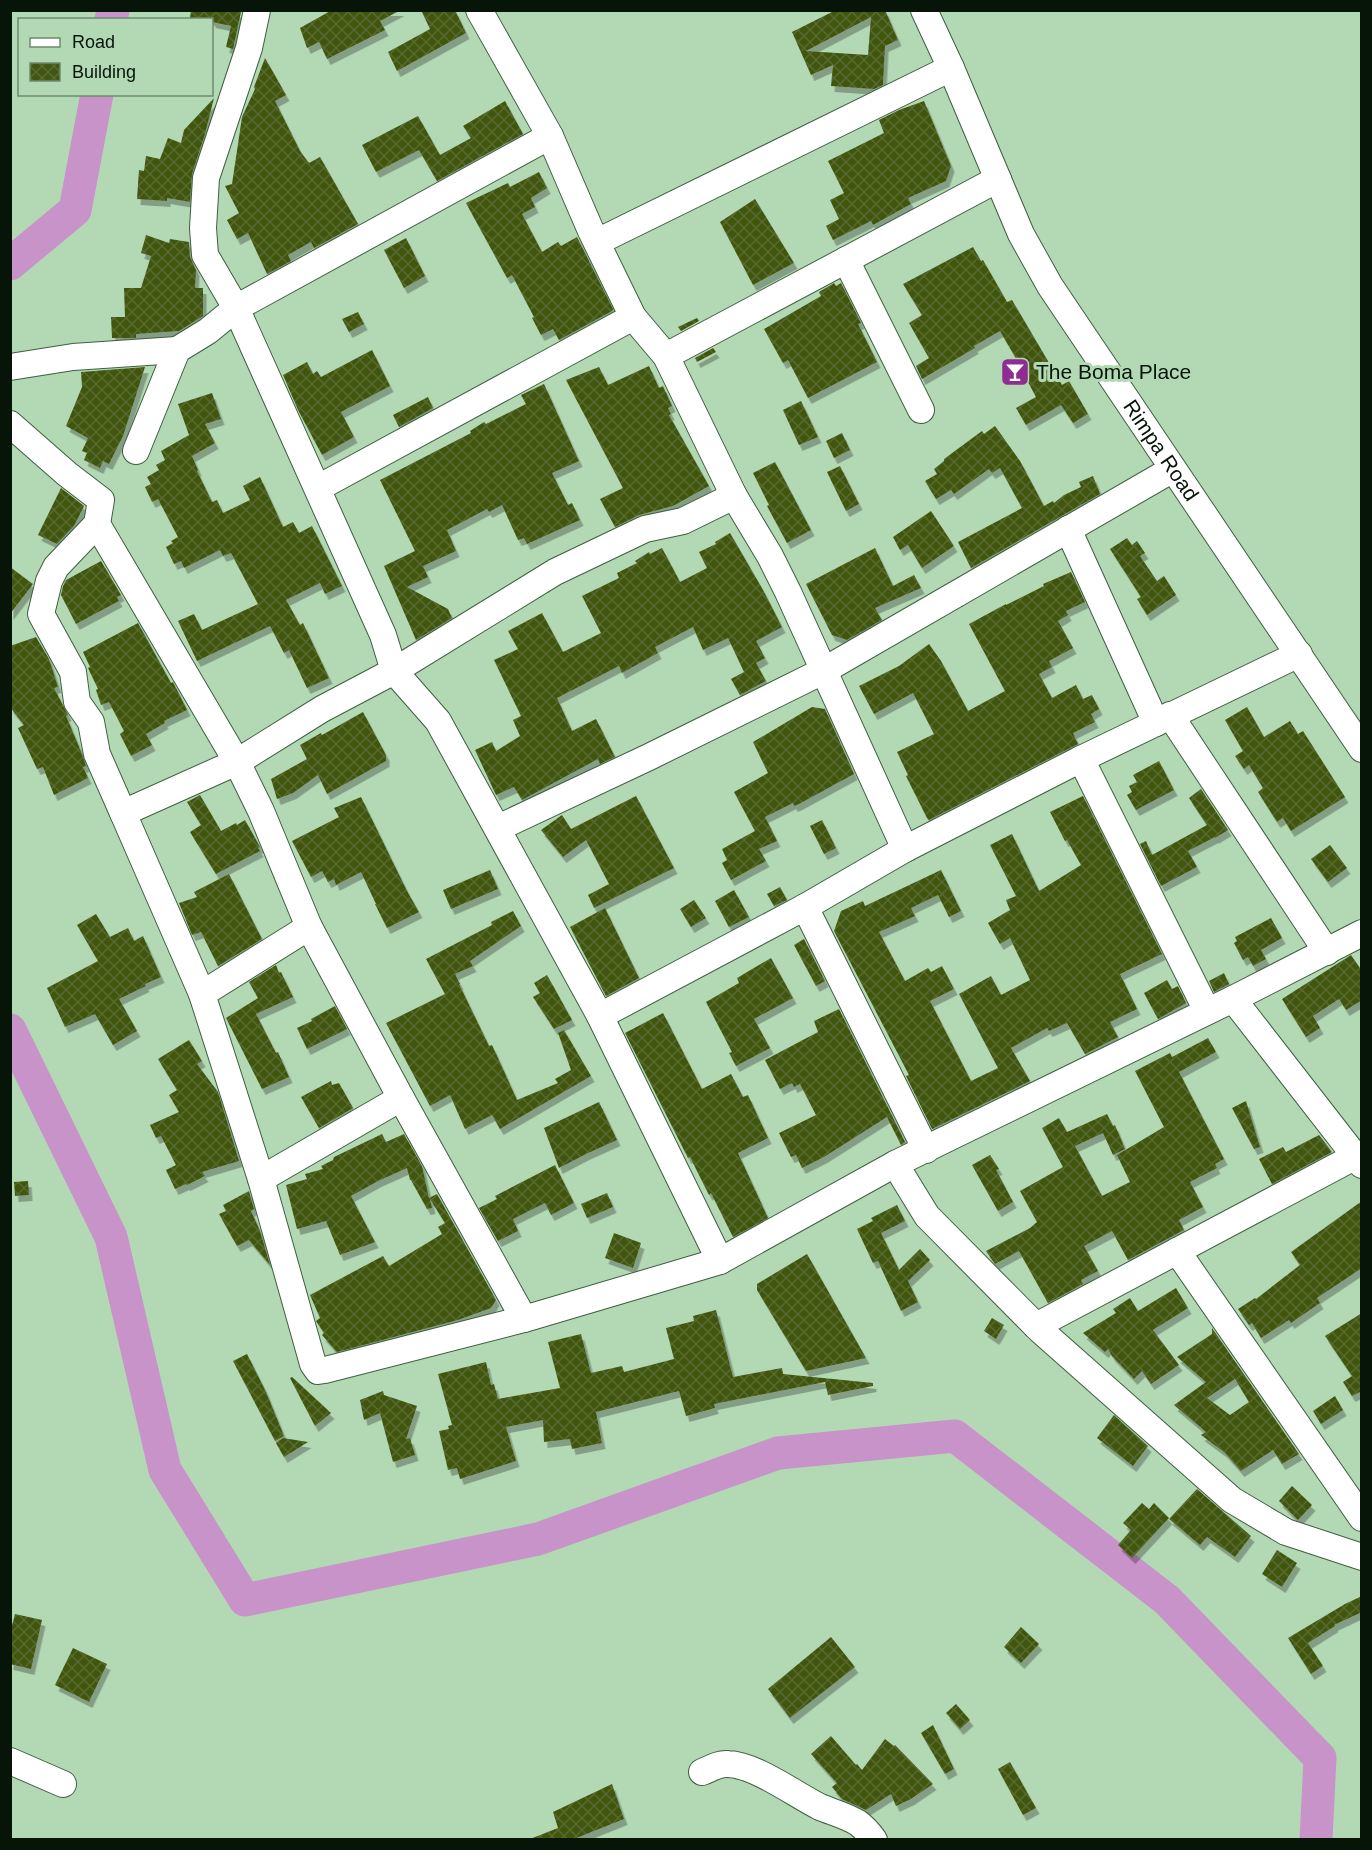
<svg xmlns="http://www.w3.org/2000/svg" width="1372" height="1850" font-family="Helvetica,sans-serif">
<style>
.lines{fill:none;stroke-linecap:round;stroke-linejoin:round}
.river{stroke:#c893c9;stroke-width:33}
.building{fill:url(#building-cross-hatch);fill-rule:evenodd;filter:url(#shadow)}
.minor-casing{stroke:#3e5f3f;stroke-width:28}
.minor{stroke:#fff;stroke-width:26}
.labels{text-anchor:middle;stroke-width:6;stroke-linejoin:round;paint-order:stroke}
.poi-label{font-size:21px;fill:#071408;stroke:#b3d8b4;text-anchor:start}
.street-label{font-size:21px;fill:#071408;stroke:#b3d8b4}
</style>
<defs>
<pattern id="building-cross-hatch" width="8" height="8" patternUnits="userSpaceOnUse" patternTransform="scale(1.5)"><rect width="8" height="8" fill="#415611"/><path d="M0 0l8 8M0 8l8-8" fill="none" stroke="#586a32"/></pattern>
<filter id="shadow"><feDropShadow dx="3.5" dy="6" stdDeviation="0" flood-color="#0004"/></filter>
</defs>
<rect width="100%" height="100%" fill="#b3d8b4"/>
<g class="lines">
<g class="river">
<path d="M111 20 113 10"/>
<path d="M10 264 75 210 97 94"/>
<path d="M10 1030 111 1237 165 1470 245 1600 538 1539 778 1453 955 1436 1167 1600 1320 1758 1316 1840"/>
</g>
</g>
<g class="building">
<path d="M191 10 241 12 233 49 226 47 231 26 212 22V20L190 18Z"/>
<path d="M332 10H401L380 21 385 30 327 59 319 42 307 48 300 28Z"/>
<path d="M421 10H455L466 33 397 71 388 52 430 29Z"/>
<path d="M836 10H885L898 40 885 46 883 85 874 89 831 86 833 65 811 75 792 32ZM871 17 868 55 806 51Z"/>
<path d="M265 58 286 95 275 101 300 151 309 163 320 157 358 224 314 248 311 242 288 255 291 261 267 274 248 233 237 239 227 220 239 213 225 186 232 184 242 117 255 89 254 87Z"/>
<path d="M214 98 205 134 192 174 190 202 167 198V201L137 199 139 170 144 171 146 156 160 159 168 138 181 143 184 130Z"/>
<path d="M505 101 523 134 437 181 419 150 376 172 362 145 418 116 440 155 471 138 463 126Z"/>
<path d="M924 101 951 166 946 181 908 198 911 204 873 225 871 221 833 240 826 226 839 219 830 200 844 193 828 161 884 133 879 120 899 110Z"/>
<path d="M539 172 547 188 531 198 535 207 522 214 542 252 558 242 561 246 577 237 613 309 612 311 559 340 553 329 541 335 532 318 534 317 512 275 507 278 466 203 508 183 510 187Z"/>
<path d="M755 199 794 263 753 285 720 222Z"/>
<path d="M146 235 169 243 170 239 189 242 190 257 196 270 195 288H203V316L179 331 136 334V338H112L111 317H125L124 288H141L151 256 141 253Z"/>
<path d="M406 238 425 276 404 288 384 250Z"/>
<path d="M973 247 981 261 983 260 1007 302 1012 300 1062 385 1069 381 1088 414 1073 423 1061 405 1026 425 1016 408 1036 397 1028 382 1029 381 1000 331 974 346 975 348 922 379 916 366 929 358 909 323 922 315 903 284Z"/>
<path d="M834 283 836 286 841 283 861 323 858 324 877 362 808 398 788 360 783 363 764 329 821 296 819 292Z"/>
<path d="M358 312 364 324 349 332 342 319Z"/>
<path d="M697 318 699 321 681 331 678 327Z"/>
<path d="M713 348 716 352 697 362 695 358Z"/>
<path d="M372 350 390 386 341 412 354 437 322 455 298 410 283 375 307 362 313 374 317 371 321 377Z"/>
<path d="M649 366 659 388 663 386 672 406 668 408 671 414 669 415 709 486 673 506 639 515 615 527 600 499 623 488 566 380 599 367 608 385Z"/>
<path d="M145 367 123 436 109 464 103 461 100 468 84 460 87 453 82 451 88 438 66 426 82 387 81 372Z"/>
<path d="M544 384 579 461 552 473 568 505 572 503 580 520 527 544 524 538 518 540 502 505 489 512 487 509 447 530 456 551 423 566 428 577 407 587 448 609 452 618 416 640 384 566 415 551 380 480 471 433 470 431 484 422 486 424 526 404 521 395Z"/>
<path d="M212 393 221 419 205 424 215 443 192 456 198 470 197 471 212 502 217 500 223 513 250 500 243 486 260 477 283 527 293 522 299 533 312 526 342 586 325 594 320 583 286 600 300 625 303 623 329 678 307 688 289 650 284 653 270 626 197 661 178 621 194 614 202 630 258 604 231 553 223 556 220 550 184 568 181 561 174 564 166 547 173 543 171 541 178 537 158 499 152 502 145 487 151 484 147 477 159 470 156 465 165 460 161 451 189 435 178 404Z"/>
<path d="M428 397 433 408 399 427 393 415Z"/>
<path d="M801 401 818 437 799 445 783 410Z"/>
<path d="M995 426 1020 461 1044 506 1053 501 1054 503 1064 495 1081 487 1079 482 1093 476 1100 494 971 568 958 542 1022 508 1000 468 992 473 989 469 954 494 951 490 936 499 925 481 937 474 934 469 944 461V459L982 431 984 434Z"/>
<path d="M842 433 850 450 834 458 826 441Z"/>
<path d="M775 462 811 530 787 543 767 506 769 505 753 473Z"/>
<path d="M840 466 859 504 846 511 827 472Z"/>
<path d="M61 488 84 506 74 526 57 544 38 535Z"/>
<path d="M931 511 954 546 922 568 908 545 900 550 893 537Z"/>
<path d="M730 533 763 590 782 627 756 641 765 658 756 663 766 681 740 695 731 679 744 672 728 638 703 650 693 627 655 647 658 653 622 673 619 666 557 698 572 731 596 719 615 757 600 764 598 759 522 800 514 787 496 795 475 750 492 742 496 751 520 736 513 720 521 716 494 660 518 649 508 631 542 613 563 652 601 633 582 596 619 578 617 573 637 563 635 561 649 552 650 554 662 548 680 582 707 568 699 552 716 544 715 542Z"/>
<path d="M1127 538 1132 545 1137 541 1145 553 1140 556 1157 581 1164 576 1176 595 1147 615 1137 599 1141 597 1110 549Z"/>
<path d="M875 548 893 586 914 575 921 588 875 608 882 620 847 640 832 635 806 584Z"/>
<path d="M101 561 121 595 117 597 119 601 76 624 61 595 63 586 66 580Z"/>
<path d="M10 567 33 584 10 614Z"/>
<path d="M1071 572 1085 602 1066 611 1068 615 1058 621 1073 648 1049 661 1052 667 1039 674 1052 698 1076 685 1083 699 1092 695 1099 709 1091 714 1095 722 1073 733 1078 744 929 820 927 818 906 776 908 775 897 752 934 734 913 693 874 714 859 686 899 666 929 644 941 661 968 711 1005 691 969 624 1006 604V605L1044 586 1043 584Z"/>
<path d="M138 623 171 683 173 682 187 710 164 721 165 723 146 734 152 745 131 756 120 734 124 731 109 702 101 705 96 690 98 689 88 668 90 667 83 652Z"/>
<path d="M36 637 49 659 58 687 54 688 68 715 66 716 82 754 86 766 83 767 88 778 54 795 43 767 37 769 18 728 24 725 10 707V646Z"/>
<path d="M812 707 825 709 854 774 799 804 794 806 793 803 765 817 777 841 759 849 766 861 731 880 722 863 727 860 722 849 755 831 734 792 768 773 753 742Z"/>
<path d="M1247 707 1264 737 1290 721 1298 734 1303 731 1345 797 1291 831 1283 818 1277 822 1258 792 1263 788 1249 765 1244 769 1235 756 1243 751 1225 720Z"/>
<path d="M363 712 386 755V761L327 794 318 775 293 793 277 799 271 779 307 759 300 745 321 733 322 735Z"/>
<path d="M1159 761 1174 790 1136 810 1127 795 1132 792 1129 786 1137 782 1133 775Z"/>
<path d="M1201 789 1228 830 1215 838V837L1188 851 1197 867 1161 886 1140 844 1146 841 1152 855 1207 825 1189 798Z"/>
<path d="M200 795 221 831 236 823 237 825 245 820 260 847 258 848 260 851 216 874 190 832 201 825 187 802Z"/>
<path d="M636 796 674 868 594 908 588 895 609 884 586 840 563 857 541 830 562 815 571 829Z"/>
<path d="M1083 796 1162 954 1120 974 1137 1009 1110 1022 1118 1037 1085 1054 1067 1023 1049 1031 1047 1028 1011 1048 1030 1081 932 1129 906 1076 909 1075 834 931 841 911 863 901 865 906 941 870 961 911 949 917 938 895 911 908 915 916 879 932 905 981 928 968 931 972 942 966 954 989 930 1001 971 1081 998 1068 959 994 991 976 1001 995 1030 980 1010 938 1000 944 988 923 1010 910 1006 900 1016 896 990 845 1012 834 1039 891 1081 865 1067 840 1065 841 1050 812Z"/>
<path d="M361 797 407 891 419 912 387 928 375 904H376L361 872 336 885 334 879 328 882 322 871 311 877 292 841 339 817 334 808Z"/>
<path d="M822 820 836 848 824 854 810 826Z"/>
<path d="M1330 845 1347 868 1328 882 1311 859Z"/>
<path d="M490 870 498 889 451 909 443 890Z"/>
<path d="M229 874 262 939 218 966 201 932 192 935 179 903 197 897 194 892Z"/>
<path d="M780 887 787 900 774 906 767 894Z"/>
<path d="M734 890 749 917 729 927 715 901Z"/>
<path d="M694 900 706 918 691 927 680 909Z"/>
<path d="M605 908 639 978 606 996 570 927Z"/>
<path d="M513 911 521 926 470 961 473 966 455 974 460 984H459L489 1046 492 1045 517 1100 558 1083 555 1079 571 1070 558 1033 564 1030 591 1076 500 1129 492 1115 465 1129 450 1095 430 1106 386 1023 445 994 426 959 492 925 491 922Z"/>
<path d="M96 914 110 937 128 928 134 941 143 936 161 977 145 984 146 986 119 999 137 1031 113 1045 95 1014 65 1027 47 988 98 961 77 925Z"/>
<path d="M1271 918 1282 938 1261 950 1266 959 1253 966 1248 957 1243 960 1234 943 1237 941 1235 937Z"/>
<path d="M804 939 825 981 816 986 794 945Z"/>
<path d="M1351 955 1362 971V1000L1346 1010 1339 999 1313 1016 1320 1028 1306 1037 1282 999Z"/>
<path d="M771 958 793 998 754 1019 770 1048 736 1066 729 1053 732 1052 706 1002 739 983 737 978Z"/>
<path d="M276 965 279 973 281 972 293 997 256 1014 276 1053 278 1052 289 1077 262 1089 226 1018 258 998 249 982Z"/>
<path d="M1224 973 1229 984 1214 992 1209 981Z"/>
<path d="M547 975 572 1020 554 1029 533 997 540 993 534 983Z"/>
<path d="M1167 980 1172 989 1178 986 1186 1003 1158 1019 1144 993Z"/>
<path d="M335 1006 347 1029 307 1049 297 1028 312 1021 311 1019Z"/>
<path d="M839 1009 905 1142 901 1145 887 1117 824 1157 802 1168 796 1155 791 1157 779 1133 816 1115 800 1084 794 1087 792 1083 780 1089 765 1060 818 1032 814 1021Z"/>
<path d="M663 1013 702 1089 731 1074 743 1097 748 1095 768 1138 738 1153 768 1218 733 1237 711 1193 709 1195 690 1157 688 1158 625 1033Z"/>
<path d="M1208 1038 1216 1052 1179 1072 1224 1159 1215 1164 1217 1168 1190 1182 1203 1207 1179 1220 1184 1230 1128 1260 1112 1231 1084 1246 1098 1271 1081 1280 1083 1284 1048 1303 1019 1251 995 1264 986 1251 1030 1228 1037 1222 1020 1191 1063 1167 1042 1128 1059 1118 1067 1132 1107 1114 1113 1126 1115 1125 1125 1149 1113 1155 1103 1133 1075 1146 1102 1196 1130 1182 1117 1155 1164 1127 1135 1071 1170 1053 1172 1057Z"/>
<path d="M189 1040 202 1061 197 1064 218 1092 239 1161 202 1172 205 1176 187 1185 186 1184 175 1189 166 1170 176 1165 161 1136 156 1138 150 1125 179 1112 169 1095 177 1090 158 1059Z"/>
<path d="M331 1081 332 1085 339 1083 353 1108 319 1128 301 1097Z"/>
<path d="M1246 1101 1260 1147 1254 1149 1232 1108Z"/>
<path d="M599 1102 617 1140 586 1154 559 1168 544 1128Z"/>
<path d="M382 1134 386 1142 404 1134 422 1166 429 1198 437 1194 496 1300 491 1308 458 1320 337 1352 322 1335 324 1333 316 1321 320 1318 310 1295 383 1256 389 1266 442 1234 438 1227 445 1223 430 1199 432 1208 427 1209 411 1180H410L407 1168 378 1181 351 1196 375 1242 340 1255 326 1221 297 1229 286 1185 307 1179 305 1174 323 1169 321 1166 333 1160 334 1157Z"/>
<path d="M1319 1135 1332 1152 1272 1184 1259 1159 1283 1147 1286 1152Z"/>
<path d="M990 1155 999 1169 996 1170 1013 1202 998 1211 972 1165Z"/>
<path d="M555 1165 574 1203 551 1215 545 1203 513 1219 518 1231 498 1241 479 1208 497 1199 495 1196Z"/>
<path d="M28 1181 29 1195 15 1196 14 1182Z"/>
<path d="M249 1191 254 1209 251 1211 260 1231 270 1265 249 1240 237 1246 219 1214 226 1211 223 1205Z"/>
<path d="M607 1193 613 1207 587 1218 581 1204Z"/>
<path d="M1362 1201V1268L1317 1298 1320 1303 1291 1323 1289 1320 1261 1338 1252 1323 1249 1325 1238 1309 1255 1298 1256 1299 1300 1265 1291 1252Z"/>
<path d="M897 1205 905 1221 881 1233 899 1270 920 1249 930 1260 908 1281 918 1302 901 1311 878 1261 873 1263 857 1229 873 1221 871 1218Z"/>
<path d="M614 1233 641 1243 633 1268 605 1258Z"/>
<path d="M807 1254 866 1358 806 1371 757 1290V1284Z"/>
<path d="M1176 1288 1188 1308 1153 1330 1179 1365 1151 1384 1142 1371 1134 1379 1112 1356 1108 1349 1105 1352 1083 1333 1116 1313 1113 1309 1130 1298 1138 1311Z"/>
<path d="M716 1310 733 1377 782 1368 783 1374 873 1383V1386L828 1395 825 1382 714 1404 715 1408 686 1416 679 1391 596 1412 602 1443 572 1449 570 1439 544 1442 543 1420 506 1427 516 1461 460 1479 457 1468 448 1470 439 1431 449 1429 448 1426 452 1425 438 1374 486 1362 491 1385 494 1384 498 1399 560 1388 548 1342 581 1334 591 1373 622 1366 624 1372 674 1359 666 1328 694 1321 693 1316Z"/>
<path d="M1362 1313V1391L1352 1396 1343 1382 1352 1376 1325 1336Z"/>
<path d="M992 1318 1004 1325 996 1339 984 1331Z"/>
<path d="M1212 1328 1299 1454 1282 1464 1273 1450 1241 1471 1224 1452 1201 1435 1206 1432 1174 1405 1206 1382 1177 1357 1212 1334ZM1235 1379 1249 1402 1230 1415 1207 1398Z"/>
<path d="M247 1354 266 1392 284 1436 275 1441 233 1361Z"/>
<path d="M292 1377 331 1413 315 1426 290 1378Z"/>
<path d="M383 1391 384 1395 417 1406 406 1439 410 1438 415 1455 393 1462 380 1413 364 1420 360 1400Z"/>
<path d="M1335 1396 1343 1410 1321 1424 1313 1411Z"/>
<path d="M1114 1415 1148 1446 1133 1466 1097 1438Z"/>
<path d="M283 1438 308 1442 284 1457 276 1443Z"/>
<path d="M1292 1486 1312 1505 1298 1520 1279 1501Z"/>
<path d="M1197 1489 1251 1536 1235 1557 1207 1537 1200 1545 1169 1519Z"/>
<path d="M1142 1503 1149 1509 1154 1503 1169 1518 1132 1558 1118 1545 1131 1530 1123 1523Z"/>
<path d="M1277 1550 1297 1563 1282 1587 1262 1574Z"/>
<path d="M1362 1596V1612L1334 1625 1335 1626 1308 1643 1323 1666 1311 1674 1288 1638 1345 1604Z"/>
<path d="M15 1614 42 1620 31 1669 10 1664V1633Z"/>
<path d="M1021 1627 1039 1644 1021 1663 1004 1647Z"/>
<path d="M831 1637 855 1667 790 1718 768 1689Z"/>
<path d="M73 1648 107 1664 89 1702 55 1685Z"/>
<path d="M956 1704 970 1720 960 1729 946 1713Z"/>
<path d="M933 1725 954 1769 945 1774 921 1733Z"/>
<path d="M831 1736 856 1765 857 1764 862 1770 885 1739 894 1746 895 1745 933 1784 911 1799 896 1806 891 1794 866 1810 842 1799 832 1787 837 1783 811 1754Z"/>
<path d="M1010 1762 1036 1808 1023 1815 998 1769Z"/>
<path d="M612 1784 624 1819 574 1839H530L558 1828 553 1812Z"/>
</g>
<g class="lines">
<g class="minor-casing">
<g id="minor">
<path d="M479 10 550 136 591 231 633 317 666 356 734 496 770 556 788 592 905 849"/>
<path id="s1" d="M924 10 951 68 1021 234 1050 286 1362 749"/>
<path d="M550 136 236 308 383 635 394 671 438 721 600 1016 720 1261"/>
<path d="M597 242 951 68"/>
<path d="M846 260 921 410"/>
<path d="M666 356 998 179"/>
<path d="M10 367 73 357 177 350"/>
<path d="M10 424 67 474 101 500 97 524 56 567 49 581 41 614 73 672 77 702 91 722 97 754 123 813 237 762 322 709 394 671 555 572 645 529 683 521 734 496"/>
<path d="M136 451 177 350 208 331 236 308 205 255 203 228 206 178 249 48 257 10"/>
<path d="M318 488 633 317"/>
<path d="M97 524 237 762 261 811 309 927 401 1098 524 1319"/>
<path d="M1068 529 1156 723"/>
<path d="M1170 715 1327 952"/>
<path d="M1081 759 1207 1011"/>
<path d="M123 813 202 994 261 1179 313 1364 318 1371 325 1370 524 1319 720 1261 895 1164 1233 999 1362 933"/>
<path d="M498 828 649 757 823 671 1173 469"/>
<path d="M805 907 926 1150"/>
<path d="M202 994 309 927"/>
<path d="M1233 999 1362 1165"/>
<path d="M600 1016 805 907 905 849 1081 759 1299 654"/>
<path d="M895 1164 927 1216 1040 1330 1232 1500 1286 1532 1362 1557"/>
<path d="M261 1179 401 1098"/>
<path d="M1177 1251 1362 1518"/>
<path d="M1036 1326 1356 1156"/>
<path d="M10 1761 63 1784"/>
<path d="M702 1772C710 1769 719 1763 728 1764 756 1765 794 1794 820 1807 832 1812 847 1816 858 1823 865 1828 869 1833 874 1840"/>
</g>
</g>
<use href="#minor" class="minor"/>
</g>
<defs>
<g id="bar-square" transform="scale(1.5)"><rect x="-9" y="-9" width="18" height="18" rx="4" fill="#8e2c94" stroke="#b3d8b4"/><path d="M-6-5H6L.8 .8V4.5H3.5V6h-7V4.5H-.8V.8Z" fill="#fff"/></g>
</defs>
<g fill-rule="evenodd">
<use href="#bar-square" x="1015" y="372"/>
</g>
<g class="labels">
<g class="poi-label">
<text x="1036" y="379">The Boma Place</text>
</g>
<g class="street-label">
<text dy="7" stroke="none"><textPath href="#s1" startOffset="502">Rimpa Road</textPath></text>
</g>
</g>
<rect width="1372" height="1850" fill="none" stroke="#071408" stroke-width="24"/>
<rect x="18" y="18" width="195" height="78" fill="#b3d8b4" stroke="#6e8a6f" stroke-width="1.5"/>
<rect x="30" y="38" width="30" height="9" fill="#ffffff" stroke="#6e8a6f" stroke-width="1.5"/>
<text x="72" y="48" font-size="18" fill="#071408">Road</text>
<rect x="30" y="63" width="30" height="18" fill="url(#building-cross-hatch)" stroke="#6e8a6f" stroke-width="1.5"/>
<text x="72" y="78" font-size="18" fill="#071408">Building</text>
</svg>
